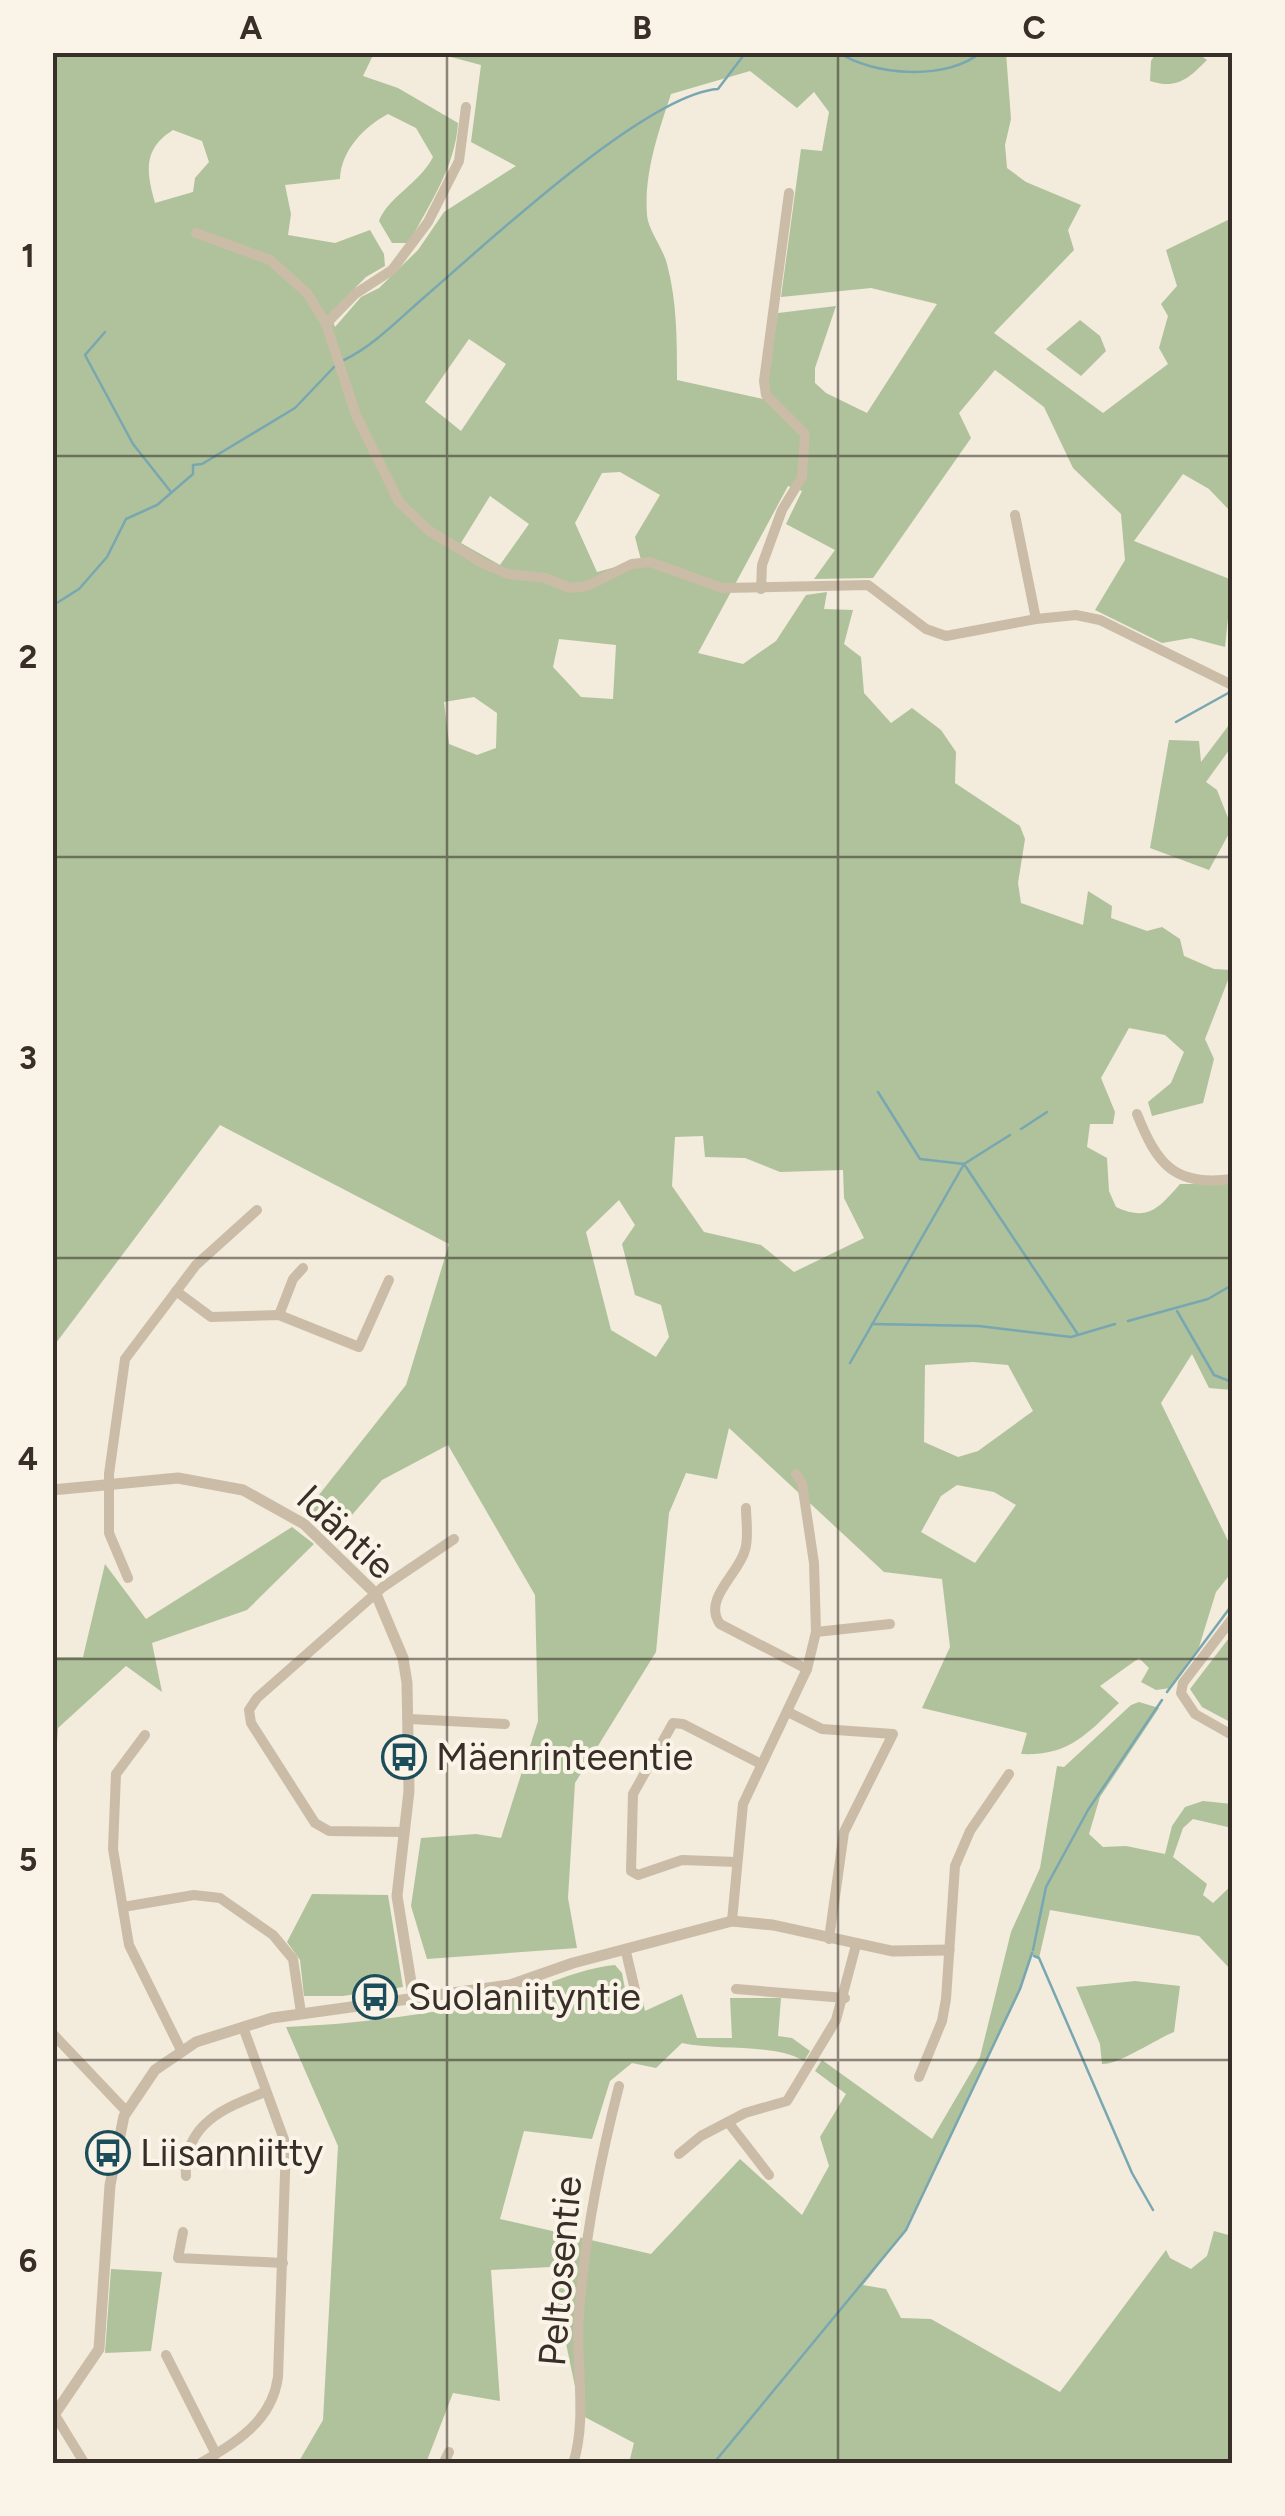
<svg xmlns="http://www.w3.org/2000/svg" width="1285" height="2516" font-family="Figtree,sans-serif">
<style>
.green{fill:#afc29b;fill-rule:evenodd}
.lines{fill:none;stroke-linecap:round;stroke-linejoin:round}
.stream{stroke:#79a7b1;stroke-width:2.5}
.minor{stroke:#cbbca7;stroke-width:10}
.tertiary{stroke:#cbbca7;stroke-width:11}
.grid{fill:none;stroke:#372f28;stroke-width:2.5;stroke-opacity:0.55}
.labels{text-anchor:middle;stroke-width:8;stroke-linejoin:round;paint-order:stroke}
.street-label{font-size:38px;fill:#372f28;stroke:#faf4e8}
.poi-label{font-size:38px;fill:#372f28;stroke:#faf4e8;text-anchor:start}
.neatline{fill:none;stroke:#372f28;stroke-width:4}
.grid-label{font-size:32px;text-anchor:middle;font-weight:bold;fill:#372f28}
</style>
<rect width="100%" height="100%" fill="#f3ebdb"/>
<g class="green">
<path d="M52 53H374L363 76 398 88 458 123C455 168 429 204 409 243H392L379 221C388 197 419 184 433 157L416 128 388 114C365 126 341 150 340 179L285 185 291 214 288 235 335 243 370 230 384 254 385 266 366 277 330 313 335 327 361 297 379 288 418 250 444 212 516 166 471 142 481 65 447 56 448 53H1006L1011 119 1005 145 1007 168 1026 182 1081 205 1068 230 1074 250 994 333 1103 413 1168 364 1159 348 1168 316 1161 304 1177 286 1166 250 1232 218V513L1209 489 1183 474 1134 541 1232 580 1225 647 1191 638 1162 643 1095 610 1125 560 1121 514 1073 468 1044 407 995 370 959 413 971 438 873 578 814 579 835 550 786 524 802 491 788 486 698 653 743 664 776 641 806 595 827 592 824 609 853 610 844 644 861 657 864 693 891 723 912 708 941 730 956 752 955 783 1020 826 1025 839 1018 883 1021 903 1083 925 1088 891 1112 906 1111 918 1147 931 1162 927 1180 939 1184 956 1214 969 1232 970 1205 1039 1214 1059 1203 1103 1152 1116 1148 1102 1171 1083 1184 1052 1165 1035 1129 1028 1101 1078 1115 1112 1113 1124H1090L1087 1147 1107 1158 1109 1191 1116 1207C1148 1222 1159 1208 1180 1184H1232V1390L1209 1388 1192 1354 1161 1403 1232 1549V1572L1216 1592 1199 1647 1171 1688 1156 1690 1141 1682 1149 1668 1139 1658 1100 1686 1119 1703C1086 1735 1069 1756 1021 1754L1027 1733 922 1708 950 1647 942 1579 884 1572 729 1428 717 1479 686 1473 669 1513 656 1652 575 1783 568 1898 577 1948 427 1959 411 1906 421 1838 476 1834 501 1838 538 1721 535 1595 448 1445 382 1480 333 1537 307 1510 406 1385 449 1244 220 1125 53 1347ZM750 71 797 108 814 92 829 112 822 151 801 149 781 297 871 288 937 304 867 413 826 393 815 383V368L836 306 778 313 763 399 677 380C677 340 677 302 667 264 663 248 648 230 647 215 644 173 658 133 671 94ZM173 130 202 141 209 162 195 178 193 192 155 203C146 171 143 149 173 130ZM469 339 506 364 461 431 425 402ZM620 472 660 495 635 537 641 560 597 572 575 523 602 473ZM490 496 529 524 500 565 461 543ZM559 639 616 645 613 699 581 697 553 667ZM474 697 497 713 496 748 477 755 449 744 444 702ZM703 1136 705 1157 745 1158 780 1172 843 1170 844 1198 864 1238 794 1272 761 1245 704 1232 672 1186 675 1137ZM619 1200 635 1225 622 1244 635 1295 661 1305 669 1337 656 1357 611 1330 586 1232ZM973 1362 1008 1365 1033 1411 978 1451 958 1457 924 1442 925 1365ZM957 1485 994 1492 1016 1505 975 1563 921 1532 941 1496Z"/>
<path d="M1156 53H1197L1207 60C1189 78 1177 90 1150 81L1151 61Z"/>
<path d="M1080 320 1100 336 1106 351 1081 376 1046 349Z"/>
<path d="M1232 721V746L1206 782 1217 790 1232 828 1209 870 1150 848 1169 740 1199 741 1201 762Z"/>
<path d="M292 1527 314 1544 247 1610 152 1643 162 1692 126 1666 58 1728 53 1801V1657H83L105 1564 146 1619Z"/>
<path d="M1232 1634V1723L1202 1707 1190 1689Z"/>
<path d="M1139 1702 1159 1708 1100 1797 1089 1834 1103 1847 1126 1846 1165 1854 1172 1826 1185 1807 1203 1801 1232 1804V1828L1193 1819 1183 1828 1173 1857 1207 1884 1203 1895 1213 1903 1232 1885V1971L1199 1936 1050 1910 1039 1958 1032 1955 1020 1989 906 2230 863 2285 886 2289 901 2318 931 2319 1060 2392 1166 2250 1170 2258 1191 2269 1207 2256 1214 2231 1232 2236V2463H629L634 2443 581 2415 550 2267 491 2270 500 2401 453 2393 426 2463H298L323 2420 338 2146 286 2027C356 2024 427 2015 495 2000 537 1991 573 1969 615 1965L622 1973 627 1999 642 1996 645 2011 682 1994 697 2038H732L730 1998H781L778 2036 792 2038 810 2051 804 2061C774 2043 719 2051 682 2043L656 2068 632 2063 610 2081 592 2139 524 2131 500 2219 651 2254 740 2159 802 2215 829 2166 820 2137 846 2094 815 2071 822 2060 932 2139 980 2057 1011 1932 1040 1868 1057 1766 1064 1767 1131 1705Z"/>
<path d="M312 1894 388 1895 403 1987 343 1996H304L300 1960 287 1942Z"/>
<path d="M1135 1981 1180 1986 1174 2032C1156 2039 1118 2065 1102 2064L1100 2044 1076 1987Z"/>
<path d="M111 2269 162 2272 151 2351 105 2353Z"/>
</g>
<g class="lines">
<g class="stream">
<path d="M838 52C873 76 948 81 981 52"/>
<path d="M105 332 85 355 133 444 171 492"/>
<path d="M344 360C374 346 402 316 428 294 486 244 646 94 718 89L746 52"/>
<path d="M52 606 79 589 107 557 126 519 157 505 193 474V465L202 464 295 408 335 366"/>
<path d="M1176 722 1230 692"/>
<path d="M878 1092 920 1159 964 1164 1077 1333"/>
<path d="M1021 1129 1047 1112"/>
<path d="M1177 1311 1214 1375 1232 1382"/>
<path d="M1128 1321 1208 1299 1232 1285"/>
<path d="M872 1324 979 1326 1071 1337 1115 1324"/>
<path d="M850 1363 964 1164 1010 1135"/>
<path d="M1167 1692 1232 1605"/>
<path d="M1033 1950 1046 1887 1088 1810 1162 1700"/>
<path d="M1034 1956 1039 1958 1132 2173 1153 2210"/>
<path d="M713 2464 906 2230 1020 1989 1032 1953"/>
</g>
<g class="minor">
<path d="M196 233 270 260 307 293 326 324 356 415 399 502 428 530 484 564 508 574 545 578 570 588 587 586 632 564 650 562 722 588 868 585 926 629 946 636 1036 619 1076 615 1100 620 1232 685"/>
<path d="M326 324 355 294 392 270 428 222 459 161 466 107"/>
<path d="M1015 515 1036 619"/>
<path d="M761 589 762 565 782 510 802 477 805 434 766 395 764 381 789 193"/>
<path d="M1137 1114C1157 1164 1174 1187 1232 1179"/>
<path d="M176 1291 211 1317 279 1315 359 1347 389 1280"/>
<path d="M279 1315 293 1279 303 1268"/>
<path d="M746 1508C746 1520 749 1538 745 1550 739 1574 702 1599 720 1624L807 1669"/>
<path d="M128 1578 109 1533V1474L125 1359 196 1265 257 1210"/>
<path d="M1232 1619 1183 1683 1181 1693 1195 1714 1232 1735"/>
<path d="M816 1632 890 1624"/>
<path d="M788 1712 822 1729 893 1734 844 1832 829 1939"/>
<path d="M410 1719 505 1724"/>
<path d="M145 1735 116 1774 113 1849 129 1945 181 2050"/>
<path d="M404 1832 329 1831 315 1823 251 1723 249 1710 257 1698 383 1587 454 1539"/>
<path d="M737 1862 682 1860 638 1875 631 1871 633 1794 673 1723 683 1724 761 1764"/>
<path d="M123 1907 194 1895 220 1898 273 1935 293 1959 301 2013"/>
<path d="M732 1921 743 1804 807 1669 816 1632 814 1563 802 1483 796 1474"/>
<path d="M626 1952 635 1990"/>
<path d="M736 1989 845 1998"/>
<path d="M52 2033 126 2111"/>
<path d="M919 2077 942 2021 946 1999 955 1866 970 1831 1009 1774"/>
<path d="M728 2122 769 2175"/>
<path d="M679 2154 701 2136 745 2113 787 2101 836 2020 856 1945"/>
<path d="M186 2176C183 2124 224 2108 265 2092"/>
<path d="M183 2232 178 2258 283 2263"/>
<path d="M166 2355 216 2454"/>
<path d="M55 2415 85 2464"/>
<path d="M199 2464C235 2443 272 2422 278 2377L286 2145 243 2027"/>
<path d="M443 2464 449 2452"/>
<path d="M573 2464C588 2417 575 2364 579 2316 584 2239 600 2160 619 2086"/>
</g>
<g class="tertiary">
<path d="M52 1490 178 1478 243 1490 304 1524 376 1594 403 1658 407 1683 409 1791 397 1896 414 2001"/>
<path d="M52 2418 99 2349 110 2185 124 2116 155 2070 196 2042 272 2018 510 1985 573 1963 732 1921 773 1925 892 1951 949 1950"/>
</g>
</g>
<path class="grid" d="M447 52V2464M838 52V2464M52 456H1232M52 857H1232M52 1258H1232M52 1659H1232M52 2060H1232"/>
<defs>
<g id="bus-ring" transform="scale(2.25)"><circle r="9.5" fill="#faf4e8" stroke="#1c4d5a" stroke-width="1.5"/><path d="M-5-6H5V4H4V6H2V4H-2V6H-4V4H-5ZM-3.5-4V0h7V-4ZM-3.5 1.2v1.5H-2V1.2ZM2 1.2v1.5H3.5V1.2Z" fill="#1c4d5a"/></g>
</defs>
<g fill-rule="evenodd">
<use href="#bus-ring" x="404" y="1757"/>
<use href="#bus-ring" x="375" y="1997"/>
<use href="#bus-ring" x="108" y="2153"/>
</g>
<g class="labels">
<g class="street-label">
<text transform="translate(346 1532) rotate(43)" y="13">Idäntie</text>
<text transform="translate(560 2271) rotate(-85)" y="13">Peltosentie</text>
</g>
<g class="poi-label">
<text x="436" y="1770">Mäenrinteentie</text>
<text x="408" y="2010">Suolaniityntie</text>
<text x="140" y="2166">Liisanniitty</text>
</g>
</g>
<rect width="1285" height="2516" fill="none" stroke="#faf4e8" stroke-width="110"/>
<rect x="55" y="55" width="1175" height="2406" class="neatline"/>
<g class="grid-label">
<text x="251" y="39">A</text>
<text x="642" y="39">B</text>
<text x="1034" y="39">C</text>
<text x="28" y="267">1</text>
<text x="28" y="668">2</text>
<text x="28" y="1069">3</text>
<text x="28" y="1470">4</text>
<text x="28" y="1871">5</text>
<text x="28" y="2272">6</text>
</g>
</svg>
